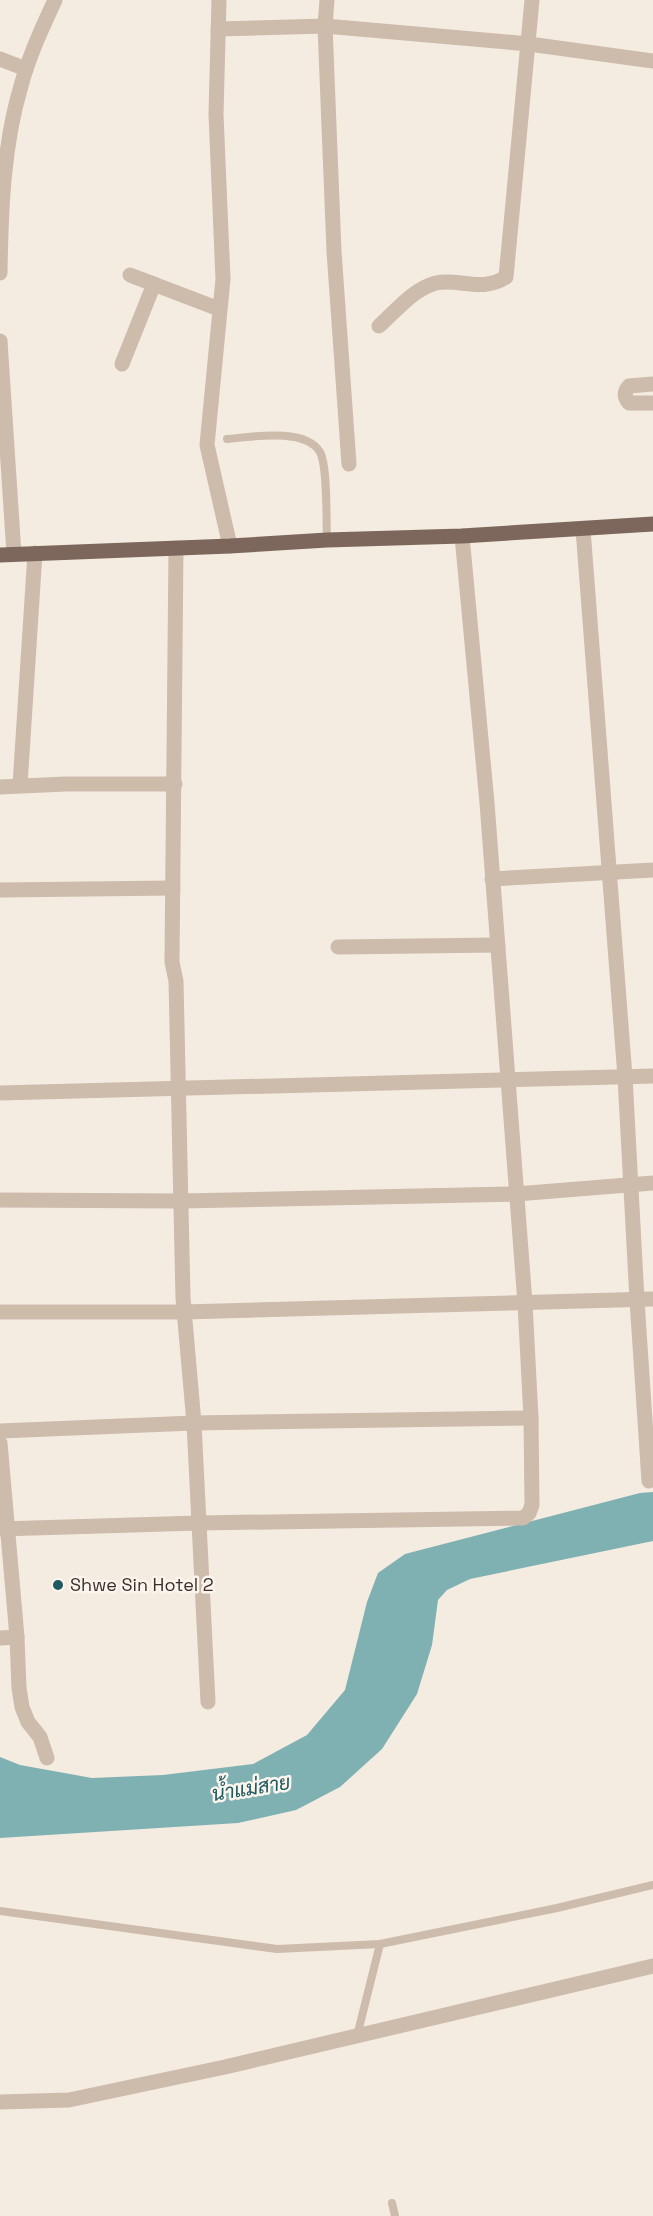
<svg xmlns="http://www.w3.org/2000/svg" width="653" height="2216" font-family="'Space Grotesk',Sarabun,sans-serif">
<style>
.water{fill:#7fb0b2}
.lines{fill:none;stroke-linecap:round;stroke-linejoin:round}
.lane{stroke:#cdbbac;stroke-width:8}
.street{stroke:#cdbbac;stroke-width:15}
.primary{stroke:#7d675c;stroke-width:15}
.poi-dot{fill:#1f5a5e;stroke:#fbf5ee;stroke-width:2}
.labels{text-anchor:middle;stroke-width:5;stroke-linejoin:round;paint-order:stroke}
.poi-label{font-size:18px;fill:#3b302b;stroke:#fbf5ee;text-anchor:start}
.water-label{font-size:20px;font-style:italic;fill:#1f5a5e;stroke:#fbf5ee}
</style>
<rect width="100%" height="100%" fill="#f4ebe1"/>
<path class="water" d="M653 1492V1541L470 1579 447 1590 438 1600 432 1645 417 1694 382 1749 340 1787 296 1810 238 1823 0 1838V1757L20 1765 92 1778 163 1775 253 1764 307 1735 345 1690 367 1602 378 1573 405 1554 640 1493Z"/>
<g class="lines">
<g class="lane">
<path d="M227 439C251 437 305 427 320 452 328 467 326 521 327 540"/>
<path d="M0 1911 277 1949 380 1944 557 1908 653 1885"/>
<path d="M357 2036 380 1944"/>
<path d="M392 2203 395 2216"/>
</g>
<g class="street">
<path d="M219 0 216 114 223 279 207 445 230 546"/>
<path d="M327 0 325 26 334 251 349 464"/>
<path d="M218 29 325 26 529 44 653 61"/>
<path d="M0 59 26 69"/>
<path d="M0 273C1 211 3 146 21 86 29 56 42 28 55 0"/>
<path d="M130 275 219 309"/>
<path d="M379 326C396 311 413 289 436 283 459 278 482 293 506 277L532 0"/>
<path d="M0 341 14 554"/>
<path d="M122 364 154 284"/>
<path d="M653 384 629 386C624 392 624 397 629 403H653"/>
<path d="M583 529 625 1077 637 1300 649 1481"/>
<path d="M176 548 172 962 176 981 183 1298 194 1423 199 1523 523 1518 529 1513 532 1505 531 1418 525 1303 487 803 462 536"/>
<path d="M20 785 35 553"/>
<path d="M0 787 66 784H175"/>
<path d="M492 879 653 870"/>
<path d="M0 890 173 888"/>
<path d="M338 947 498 945"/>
<path d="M0 1093 653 1076"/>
<path d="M0 1200 181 1201 516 1194 653 1183"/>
<path d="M0 1312H184L653 1299"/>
<path d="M0 1431 194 1423 531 1418"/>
<path d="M0 1443 17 1637 19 1688 22 1707 28 1722 40 1737 47 1758"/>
<path d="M0 1529 199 1523 208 1702"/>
<path d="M0 1638 17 1637"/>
<path d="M0 2102 69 2100 225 2067 653 1966"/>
</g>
<path class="primary" d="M0 555 230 546 327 540 462 536 653 524"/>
</g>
<circle class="poi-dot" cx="58" cy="1585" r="6"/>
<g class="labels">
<g class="poi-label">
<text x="70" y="1591">Shwe Sin Hotel 2</text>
</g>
<g class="water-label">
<text transform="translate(251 1788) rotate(-9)" y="7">น้ำแม่สาย</text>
</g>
</g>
</svg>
